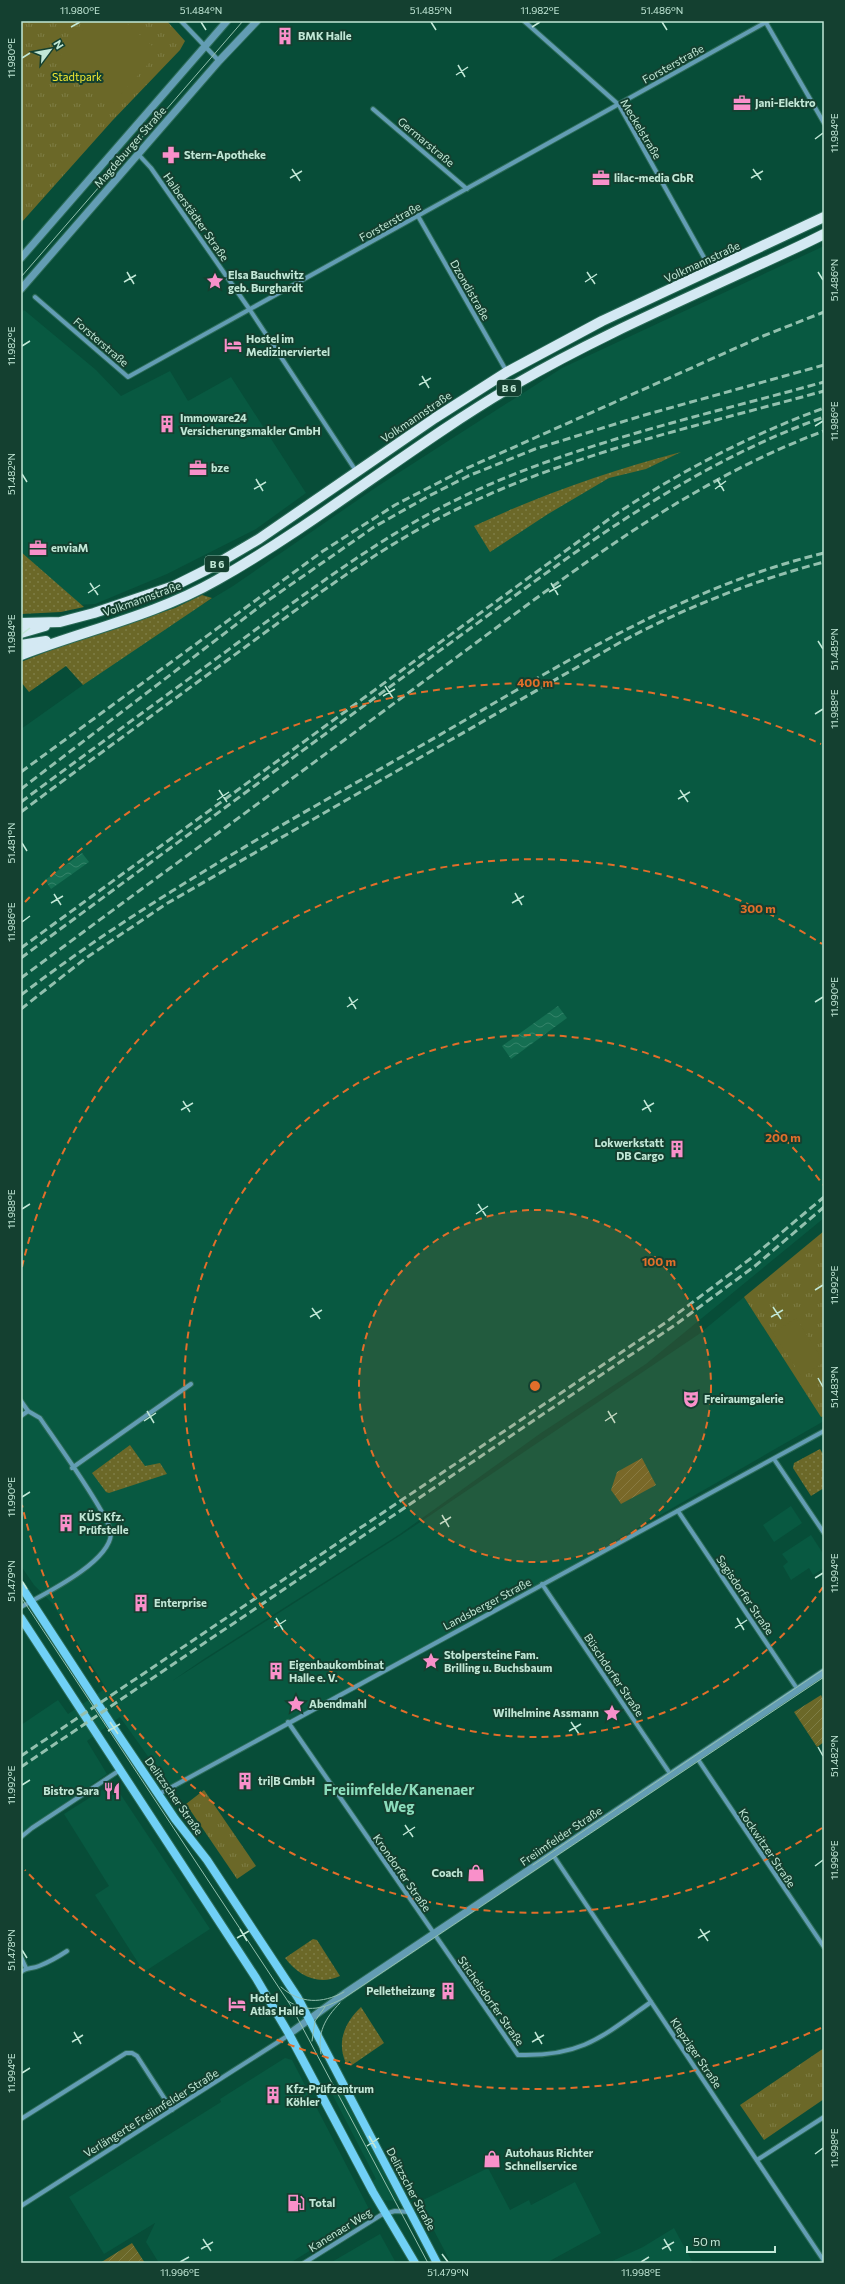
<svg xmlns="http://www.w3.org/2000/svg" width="845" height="2284" font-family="Commissioner,sans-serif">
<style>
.built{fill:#085941}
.grass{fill:url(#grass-dots)}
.park{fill:url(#park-tufts)}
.garden{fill:url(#garden-furrows)}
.pitch{fill:#6b6828}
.water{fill:url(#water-waves)}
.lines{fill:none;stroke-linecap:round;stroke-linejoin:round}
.minor-casing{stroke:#2c6c58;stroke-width:6}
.tertiary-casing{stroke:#2c6c58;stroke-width:9}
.secondary-casing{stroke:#2c6c58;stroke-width:10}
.primary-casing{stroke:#2c6c58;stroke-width:12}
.minor{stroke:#639db4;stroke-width:4}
.tertiary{stroke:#639db4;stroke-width:7}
.secondary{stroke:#70d0f6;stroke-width:8}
.primary{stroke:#d4e9f3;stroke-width:10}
.tram{stroke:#92c0ae;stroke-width:1}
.rail{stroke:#92c0ae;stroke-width:3;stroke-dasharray:8 4;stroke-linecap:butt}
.ticks{fill:none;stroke:#c1e7d6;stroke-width:1.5}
.ring{fill:none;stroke:#e26e2a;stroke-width:2;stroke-dasharray:7 5}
.labels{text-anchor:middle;stroke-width:4;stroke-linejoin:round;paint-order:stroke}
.shield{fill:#144030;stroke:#8db5a4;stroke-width:1}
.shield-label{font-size:10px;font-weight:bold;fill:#c1e7d6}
.poi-label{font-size:11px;font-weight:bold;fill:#c1e7d6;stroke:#144030;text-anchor:start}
.street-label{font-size:11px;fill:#c1e7d6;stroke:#144030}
.park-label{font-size:11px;fill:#f2e930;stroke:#144030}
.district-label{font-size:15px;font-weight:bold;fill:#8bdcbb;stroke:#144030}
.centre{fill:#e26e2a;stroke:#144030;stroke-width:2}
.ring-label{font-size:12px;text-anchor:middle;font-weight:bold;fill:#e26e2a;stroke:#144030;stroke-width:4;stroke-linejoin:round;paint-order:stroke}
.neatline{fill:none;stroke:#c1e7d6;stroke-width:1.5}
.ticks-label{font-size:10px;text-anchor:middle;fill:#c1e7d6}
</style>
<defs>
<pattern id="grass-dots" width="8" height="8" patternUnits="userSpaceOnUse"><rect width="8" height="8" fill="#6b6828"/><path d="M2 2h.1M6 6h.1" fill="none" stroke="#7e7e46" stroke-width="1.8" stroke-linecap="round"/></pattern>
<pattern id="park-tufts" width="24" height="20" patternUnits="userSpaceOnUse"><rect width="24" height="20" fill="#6b6828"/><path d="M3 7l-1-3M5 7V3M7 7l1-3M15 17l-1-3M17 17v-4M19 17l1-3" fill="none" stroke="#7e7e46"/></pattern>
<pattern id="garden-furrows" width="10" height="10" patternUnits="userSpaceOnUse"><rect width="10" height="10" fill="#6b6828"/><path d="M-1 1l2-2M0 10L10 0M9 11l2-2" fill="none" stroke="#7e7e46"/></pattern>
<pattern id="water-waves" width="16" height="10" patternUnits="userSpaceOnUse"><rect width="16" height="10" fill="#156f52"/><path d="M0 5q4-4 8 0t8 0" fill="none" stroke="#35846a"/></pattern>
</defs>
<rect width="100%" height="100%" fill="#074d38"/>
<g class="built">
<path d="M824 246V1218L646 1364 541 1433 400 1534 204 1659 172 1681 401 1535 699 1334 744 1297 824 1421 533 1588 169 1786 120 1717 87 1741 107 1774 21 1833V1725L58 1700 68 1714 106 1688 52 1603 34 1585 21 1566V729L83 685 107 662 233 586 378 486 562 368Z"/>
<path d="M24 310 96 370 121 396 170 371 188 401 231 377 306 493 256 529 167 574 95 604 21 608V313Z"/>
<path d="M791 1506 802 1523 774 1542 763 1525Z"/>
<path d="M811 1535 824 1555V1568L813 1575 809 1568 791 1580 783 1566 788 1562 782 1554Z"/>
<path d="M113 1783 210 1929 144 1972 95 1895 109 1886 64 1814Z"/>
<path d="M285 2058 292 2060 369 2209 345 2229 290 2263H159L146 2242 155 2223 104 2254 69 2197 221 2102 220 2099Z"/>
<path d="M337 2084 399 2201 382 2200 371 2182 376 2179 329 2088Z"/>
<path d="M488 2168 510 2210 529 2200 531 2205 575 2182 601 2233 546 2263H451L419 2202Z"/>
<path d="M674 2228 693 2263H608L643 2247Z"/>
<path d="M380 2234 396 2263H330Z"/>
</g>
<g class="grass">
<path d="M681 452 646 469 609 478 548 514 490 552 474 526C540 495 609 471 681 452Z"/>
<path d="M21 552 84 607 61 612 21 614Z"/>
<path d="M202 595 212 598 83 685 66 666 29 692 21 682V662L68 643 175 608Z"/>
<path d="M130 1445 145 1466 160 1463 167 1474 109 1493 106 1492 92 1473Z"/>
<path d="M820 1449 824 1456V1488L811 1496 793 1468 794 1463Z"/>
<path d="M313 1939 317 1940 340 1976C318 1986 299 1976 285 1958Z"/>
<path d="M361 2007 384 2043 352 2065 350 2061 346 2063C337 2044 343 2024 361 2007Z"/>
</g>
<g class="park">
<path d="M21 21H167L185 41 180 50 112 121 21 223Z"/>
<path d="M824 1231V1416L821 1417 744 1297Z"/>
<path d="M204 1790 256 1866 237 1879 186 1804Z"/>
<path d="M824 2048V2099L764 2140 740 2105Z"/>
</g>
<g class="garden">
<path d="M642 1458 656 1485 621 1504 611 1490 617 1472Z"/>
<path d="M821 1695 824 1701V1742L817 1747 794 1712Z"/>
<path d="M132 2243 145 2263H100Z"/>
</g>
<g class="pitch">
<path d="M91 21H124L159 52 113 103 60 56Z"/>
<path d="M796 1318 824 1362 802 1377 773 1333Z"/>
</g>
<g class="water">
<path d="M82 853 89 862 51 889 45 880Z"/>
<path d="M558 1006 567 1018 511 1059 502 1046Z"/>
</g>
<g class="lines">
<g class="minor-casing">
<g id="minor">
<path d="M181 21 219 61"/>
<path d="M524 21 619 105 711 270"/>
<path d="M765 21 824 123"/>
<path d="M373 109 467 189"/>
<path d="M138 154 151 168 250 310 356 471"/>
<path d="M418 216 507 372"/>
<path d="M35 297 128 377 768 21"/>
<path d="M21 1401 28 1411 40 1418C52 1436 112 1519 111 1534 109 1563 44 1594 21 1607"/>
<path d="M21 1416 28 1411"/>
<path d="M774 1459 824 1533"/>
<path d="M72 1468 191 1384"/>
<path d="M678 1511 798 1690"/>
<path d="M542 1584 671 1775"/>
<path d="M288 1722 518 2055C581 2057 602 2037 651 2002"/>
<path d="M697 1758 824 1947"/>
<path d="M159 1794 824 1431"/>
<path d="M21 1837 32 1828 120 1770"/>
<path d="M553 1855 824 2261"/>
<path d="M21 1957 26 1968"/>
<path d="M21 1972C27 1967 32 1969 39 1966 49 1962 58 1957 67 1951"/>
<path d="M21 2119 126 2053H132L137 2056 172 2110"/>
<path d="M757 2160 824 2117"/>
<path d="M21 2206 289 2035"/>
<path d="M304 2263 381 2215 395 2211 409 2212"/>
</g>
</g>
<g class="tertiary-casing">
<g id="tertiary">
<path d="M21 258 227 21"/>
<path d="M21 289 219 61 257 21"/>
<path d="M289 2034 344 1994 824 1672"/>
</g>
</g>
<g class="secondary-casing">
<g id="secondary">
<path d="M21 1586 111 1724 175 1819 207 1860 298 1998 437 2263"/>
<path d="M21 1618 256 1978 289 2034 373 2192 415 2263"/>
</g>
</g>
<g class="primary-casing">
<g id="primary">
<path d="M21 623 60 622 94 613 174 586 208 569 259 539 435 418 507 372 602 321 824 217"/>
<path d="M21 633 45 626"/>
<path d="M21 645 46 641"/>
<path d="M21 655C86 630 156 615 217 580 321 521 413 444 516 384 588 342 665 308 741 273 769 260 797 248 824 234"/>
</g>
</g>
<use href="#minor" class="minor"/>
<use href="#tertiary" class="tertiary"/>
<use href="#secondary" class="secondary"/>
<use href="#primary" class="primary"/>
<g class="tram">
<path d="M21 277 243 21"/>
<path d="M21 1597 291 2006 428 2263"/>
<path d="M533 1865 824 1669"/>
<path d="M281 1987C300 2004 322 2004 344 1992"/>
<path d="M288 2001C307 2014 325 2008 344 1998L824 1677"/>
<path d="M312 2041 315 2021 325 2007"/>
<path d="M321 2054C317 2033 325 2018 340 2003"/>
</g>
<g class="rail">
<path d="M21 772 323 551 395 505 465 469 763 336 824 312"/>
<path d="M21 789 263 604 374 527 427 497 468 476 535 449 641 416 824 365"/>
<path d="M21 802C99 744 177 688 255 630 326 579 396 526 477 490 585 441 709 414 824 382"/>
<path d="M21 812C96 756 172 701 248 645 322 591 396 535 481 498 590 449 709 423 824 391"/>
<path d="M21 948 616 514C681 471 750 435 824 408"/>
<path d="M21 958C161 855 301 751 442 649 563 561 681 468 824 417"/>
<path d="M21 978C156 878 292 779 427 679 553 587 676 486 824 431"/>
<path d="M21 995C145 900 282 825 417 748 548 673 676 589 824 553"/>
<path d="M21 1009 86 958 166 904 619 643C684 608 752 581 824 562"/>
<path d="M21 1756 665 1323 750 1259 824 1197"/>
<path d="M21 1767 675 1325 755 1266 824 1207"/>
</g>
</g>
<path class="ticks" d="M201 22 206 30M431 22 436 30M662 22 667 30M71 27 80 22M532 27 540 22M22 58 30 53M458 65 465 77M456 75 468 67M815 139 823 133M292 169 300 181M753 169 761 180M290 178 302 171M751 178 763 171M127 272 134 284M587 272 595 284M818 272 823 280M124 282 136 275M585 282 597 274M22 346 30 341M422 376 429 388M419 385 431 378M815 426 823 421M22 474 27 482M256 479 263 491M717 479 724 491M254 489 266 482M715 489 726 481M90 583 98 595M551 583 558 595M549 592 561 585M88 593 100 585M22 634 30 628M818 641 823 649M385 686 393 698M383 696 395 689M815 714 823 709M219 790 227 802M680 790 688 802M678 799 690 792M217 800 229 792M22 843 27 851M515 893 522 905M54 894 61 905M51 903 63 896M512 903 524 896M22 922 30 916M349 997 356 1009M815 1002 823 997M347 1007 358 999M644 1100 651 1112M183 1101 190 1112M181 1110 193 1103M642 1110 654 1103M478 1204 486 1216M22 1209 30 1204M476 1214 488 1206M815 1290 823 1285M773 1307 781 1319M312 1308 320 1319M310 1317 322 1310M771 1317 783 1310M818 1378 823 1387M147 1411 154 1423M608 1411 615 1423M144 1421 156 1413M605 1421 617 1413M22 1497 30 1492M442 1515 449 1527M440 1524 451 1517M815 1578 823 1573M22 1581 27 1589M276 1618 283 1630M737 1618 744 1630M274 1628 286 1620M735 1628 747 1620M110 1722 118 1734M571 1722 579 1734M108 1731 120 1724M569 1731 581 1724M818 1747 823 1756M22 1785 30 1780M405 1825 413 1837M403 1835 415 1827M815 1866 823 1860M240 1929 247 1941M700 1929 708 1941M237 1938 249 1931M698 1938 710 1931M22 1950 27 1958M74 2032 81 2044M535 2032 542 2044M72 2042 83 2035M532 2042 544 2035M22 2073 30 2068M369 2136 376 2148M367 2146 379 2138M815 2154 823 2148M203 2239 211 2251M664 2239 671 2251M201 2249 213 2242M662 2249 674 2242M442 2254 448 2262M180 2262 189 2257M641 2262 649 2257"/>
<circle cx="535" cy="1386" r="176" fill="#e26e2a" fill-opacity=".12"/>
<g class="ring">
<circle cx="535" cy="1386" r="176"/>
<path d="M823 1587A351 351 0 1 1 823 1185"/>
<path d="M822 1828A527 527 0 0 1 22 1505M22 1267A527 527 0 0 1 822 944"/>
<path d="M821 2028A703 703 0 0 1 25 1870M25 902A703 703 0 0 1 821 744"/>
</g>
<defs>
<g id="building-bare" transform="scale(1.38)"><path d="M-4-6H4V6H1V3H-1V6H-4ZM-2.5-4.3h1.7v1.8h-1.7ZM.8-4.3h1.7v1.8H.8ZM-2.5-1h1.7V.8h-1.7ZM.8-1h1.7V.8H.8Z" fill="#f990ca" stroke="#144030" stroke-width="2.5" paint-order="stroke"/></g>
<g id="office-bare" transform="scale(1.38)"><path d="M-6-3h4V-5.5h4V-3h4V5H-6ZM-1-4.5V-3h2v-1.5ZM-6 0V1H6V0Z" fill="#f990ca" stroke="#144030" stroke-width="2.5" paint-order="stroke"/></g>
<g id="pharmacy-bare" transform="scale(1.38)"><path d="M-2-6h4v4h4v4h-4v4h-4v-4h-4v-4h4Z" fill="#f990ca" stroke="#144030" stroke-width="2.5" paint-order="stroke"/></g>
<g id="sight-bare" transform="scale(1.38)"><path d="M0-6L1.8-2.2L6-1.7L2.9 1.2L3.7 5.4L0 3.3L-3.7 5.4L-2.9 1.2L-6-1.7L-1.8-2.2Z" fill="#f990ca" stroke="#144030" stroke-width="2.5" paint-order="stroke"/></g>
<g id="hotel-bare" transform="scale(1.38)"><path d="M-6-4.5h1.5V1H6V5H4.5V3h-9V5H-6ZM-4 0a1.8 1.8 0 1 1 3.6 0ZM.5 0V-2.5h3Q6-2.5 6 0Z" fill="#f990ca" stroke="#144030" stroke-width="2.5" paint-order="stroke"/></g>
<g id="theatre-bare" transform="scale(1.38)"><path d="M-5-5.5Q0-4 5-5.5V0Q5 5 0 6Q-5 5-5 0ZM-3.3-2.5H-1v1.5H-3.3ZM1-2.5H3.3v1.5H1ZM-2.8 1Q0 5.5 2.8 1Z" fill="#f990ca" stroke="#144030" stroke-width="2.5" paint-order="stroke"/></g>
<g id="restaurant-bare" transform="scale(1.38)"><path d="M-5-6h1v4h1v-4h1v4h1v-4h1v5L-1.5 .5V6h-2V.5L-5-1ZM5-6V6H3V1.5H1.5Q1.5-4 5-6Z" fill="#f990ca" stroke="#144030" stroke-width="2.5" paint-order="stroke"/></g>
<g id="shop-bare" transform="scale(1.38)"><path d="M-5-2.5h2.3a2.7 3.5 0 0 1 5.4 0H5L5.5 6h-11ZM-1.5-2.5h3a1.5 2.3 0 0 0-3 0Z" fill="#f990ca" stroke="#144030" stroke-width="2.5" paint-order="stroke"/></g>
<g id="fuel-bare" transform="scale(1.38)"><path d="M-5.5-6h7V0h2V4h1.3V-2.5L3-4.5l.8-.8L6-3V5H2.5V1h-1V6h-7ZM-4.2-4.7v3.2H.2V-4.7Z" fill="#f990ca" stroke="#144030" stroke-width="2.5" paint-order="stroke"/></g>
</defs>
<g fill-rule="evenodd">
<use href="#building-bare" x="285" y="36"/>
<use href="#office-bare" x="742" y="103"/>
<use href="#pharmacy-bare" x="171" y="155"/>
<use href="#office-bare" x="601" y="178"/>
<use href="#sight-bare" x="215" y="281"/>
<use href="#hotel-bare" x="233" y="345"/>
<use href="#building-bare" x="167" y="424"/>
<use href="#office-bare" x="198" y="468"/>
<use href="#office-bare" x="38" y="548"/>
<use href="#building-bare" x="677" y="1149"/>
<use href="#theatre-bare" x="691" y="1399"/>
<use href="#building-bare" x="66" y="1523"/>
<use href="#building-bare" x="141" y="1603"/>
<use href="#sight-bare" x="431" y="1661"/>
<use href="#building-bare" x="276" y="1671"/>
<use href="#sight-bare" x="296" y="1704"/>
<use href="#sight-bare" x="612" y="1713"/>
<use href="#building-bare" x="245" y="1781"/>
<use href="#restaurant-bare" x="112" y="1791"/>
<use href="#shop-bare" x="476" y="1873"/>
<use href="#building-bare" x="448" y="1991"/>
<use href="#hotel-bare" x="237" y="2004"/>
<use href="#building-bare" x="273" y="2095"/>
<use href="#shop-bare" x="492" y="2159"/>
<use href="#fuel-bare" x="296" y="2203"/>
</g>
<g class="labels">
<g class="shield">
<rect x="497" y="380" width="24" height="16" rx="3"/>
<rect x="205" y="556" width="24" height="16" rx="3"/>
</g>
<g class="shield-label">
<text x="509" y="392">B 6</text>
<text x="217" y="568">B 6</text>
</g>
<g class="poi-label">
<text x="298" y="40">BMK Halle</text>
<text x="755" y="107">Jani-Elektro</text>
<text x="184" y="159">Stern-Apotheke</text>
<text x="614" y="182">lilac-media GbR</text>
<text x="228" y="279">Elsa Bauchwitz<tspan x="228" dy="13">geb. Burghardt</tspan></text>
<text x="246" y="343">Hostel im<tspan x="246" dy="13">Medizinerviertel</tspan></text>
<text x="180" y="422">Immoware24<tspan x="180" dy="13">Versicherungsmakler GmbH</tspan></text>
<text x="211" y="472">bze</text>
<text x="51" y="552">enviaM</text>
<text x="664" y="1147" text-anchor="end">Lokwerkstatt<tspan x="664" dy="13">DB Cargo</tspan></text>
<text x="704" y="1403">Freiraumgalerie</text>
<text x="79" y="1521">KÜS Kfz.<tspan x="79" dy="13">Prüfstelle</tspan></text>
<text x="154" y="1607">Enterprise</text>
<text x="444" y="1659">Stolpersteine Fam.<tspan x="444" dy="13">Brilling u. Buchsbaum</tspan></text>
<text x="289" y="1669">Eigenbaukombinat<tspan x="289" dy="13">Halle e. V.</tspan></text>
<text x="309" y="1708">Abendmahl</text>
<text x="599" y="1717" text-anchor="end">Wilhelmine Assmann</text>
<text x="258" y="1785">tri|B GmbH</text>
<text x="99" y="1795" text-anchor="end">Bistro Sara</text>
<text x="463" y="1877" text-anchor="end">Coach</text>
<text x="435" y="1995" text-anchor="end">Pelletheizung</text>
<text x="250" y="2002">Hotel<tspan x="250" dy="13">Atlas Halle</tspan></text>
<text x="286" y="2093">Kfz-Prüfzentrum<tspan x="286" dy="13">Köhler</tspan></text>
<text x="505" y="2157">Autohaus Richter<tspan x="505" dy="13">Schnellservice</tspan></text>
<text x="309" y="2207">Total</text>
</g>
<g class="street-label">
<text transform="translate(673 64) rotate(-29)" y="4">Forsterstraße</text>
<text transform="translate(641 129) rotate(59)" y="4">Meckelstraße</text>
<text transform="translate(426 142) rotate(40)" y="4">Germarstraße</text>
<text transform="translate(130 147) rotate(-49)" y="4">Magdeburger Straße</text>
<text transform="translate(196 217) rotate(55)" y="4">Halberstädter Straße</text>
<text transform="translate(390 222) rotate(-29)" y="4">Forsterstraße</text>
<text transform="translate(702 262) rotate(-25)" y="4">Volkmannstraße</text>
<text transform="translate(470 290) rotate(60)" y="4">Dzondistraße</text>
<text transform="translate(101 342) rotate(41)" y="4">Forsterstraße</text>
<text transform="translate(416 417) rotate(-34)" y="4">Volkmannstraße</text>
<text transform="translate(142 599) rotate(-20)" y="4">Volkmannstraße</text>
<text transform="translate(745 1595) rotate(56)" y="4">Sagisdorfer Straße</text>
<text transform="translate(487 1604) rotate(-28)" y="4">Landsberger Straße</text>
<text transform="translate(614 1675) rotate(56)" y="4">Büschdorfer Straße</text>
<text transform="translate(174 1796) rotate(55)" y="4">Delitzscher Straße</text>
<text transform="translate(561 1836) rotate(-34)" y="4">Freiimfelder Straße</text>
<text transform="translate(767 1848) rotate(56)" y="4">Kockwitzer Straße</text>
<text transform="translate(402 1873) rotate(55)" y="4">Krondorfer Straße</text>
<text transform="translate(491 2001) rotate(55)" y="4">Stichelsdorfer Straße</text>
<text transform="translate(696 2053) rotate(56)" y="4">Klepziger Straße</text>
<text transform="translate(151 2113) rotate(-32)" y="4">Verlängerte Freiimfelder Straße</text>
<text transform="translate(411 2189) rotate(62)" y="4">Delitzscher Straße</text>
<text transform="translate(340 2230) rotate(-32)" y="4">Kanenaer Weg</text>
</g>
<g class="park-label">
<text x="77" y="81">Stadtpark</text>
</g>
<g class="district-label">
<text x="399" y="1795">Freiimfelde/Kanenaer<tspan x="399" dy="17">Weg</tspan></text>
</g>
</g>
<circle cx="535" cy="1386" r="6" class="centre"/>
<g class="ring-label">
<text x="535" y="687">400 m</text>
<text x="758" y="913">300 m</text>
<text x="783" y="1142">200 m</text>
<text x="659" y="1266">100 m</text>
</g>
<rect width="845" height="2284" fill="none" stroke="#144030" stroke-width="44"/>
<g transform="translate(50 50) rotate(58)" stroke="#144030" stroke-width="3" paint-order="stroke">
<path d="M0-3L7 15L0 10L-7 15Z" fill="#c1e7d6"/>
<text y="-6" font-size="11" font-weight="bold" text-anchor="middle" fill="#c1e7d6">N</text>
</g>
<path d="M687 2246v6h88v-6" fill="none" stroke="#c1e7d6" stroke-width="2"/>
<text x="693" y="2246" font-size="12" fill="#c1e7d6" stroke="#144030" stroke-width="3" paint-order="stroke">50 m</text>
<rect x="22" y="22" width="801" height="2240" class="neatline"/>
<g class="ticks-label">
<text x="80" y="14">11.980°E</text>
<text x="201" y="14">51.484°N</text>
<text x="431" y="14">51.485°N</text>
<text x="540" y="14">11.982°E</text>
<text x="662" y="14">51.486°N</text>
<text transform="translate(11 58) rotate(-90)" y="4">11.980°E</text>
<text transform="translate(834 133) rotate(-90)" y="4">11.984°E</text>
<text transform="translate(834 280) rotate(-90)" y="4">51.486°N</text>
<text transform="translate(11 346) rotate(-90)" y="4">11.982°E</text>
<text transform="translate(834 421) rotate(-90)" y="4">11.986°E</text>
<text transform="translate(11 474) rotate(-90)" y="4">51.482°N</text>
<text transform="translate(11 634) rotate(-90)" y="4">11.984°E</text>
<text transform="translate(834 649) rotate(-90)" y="4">51.485°N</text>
<text transform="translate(834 709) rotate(-90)" y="4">11.988°E</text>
<text transform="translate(11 843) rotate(-90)" y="4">51.481°N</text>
<text transform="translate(11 922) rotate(-90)" y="4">11.986°E</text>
<text transform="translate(834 997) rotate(-90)" y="4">11.990°E</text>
<text transform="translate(11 1209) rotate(-90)" y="4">11.988°E</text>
<text transform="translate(834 1285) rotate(-90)" y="4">11.992°E</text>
<text transform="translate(834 1387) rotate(-90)" y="4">51.483°N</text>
<text transform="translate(11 1497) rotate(-90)" y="4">11.990°E</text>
<text transform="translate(834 1573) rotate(-90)" y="4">11.994°E</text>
<text transform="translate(11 1581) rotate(-90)" y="4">51.479°N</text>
<text transform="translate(834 1756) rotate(-90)" y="4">51.482°N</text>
<text transform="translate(11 1785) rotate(-90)" y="4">11.992°E</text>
<text transform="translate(834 1860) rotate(-90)" y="4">11.996°E</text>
<text transform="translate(11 1950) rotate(-90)" y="4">51.478°N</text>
<text transform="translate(11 2073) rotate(-90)" y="4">11.994°E</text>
<text transform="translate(834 2148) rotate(-90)" y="4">11.998°E</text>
<text x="180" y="2276">11.996°E</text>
<text x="448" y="2276">51.479°N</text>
<text x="641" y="2276">11.998°E</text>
</g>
</svg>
